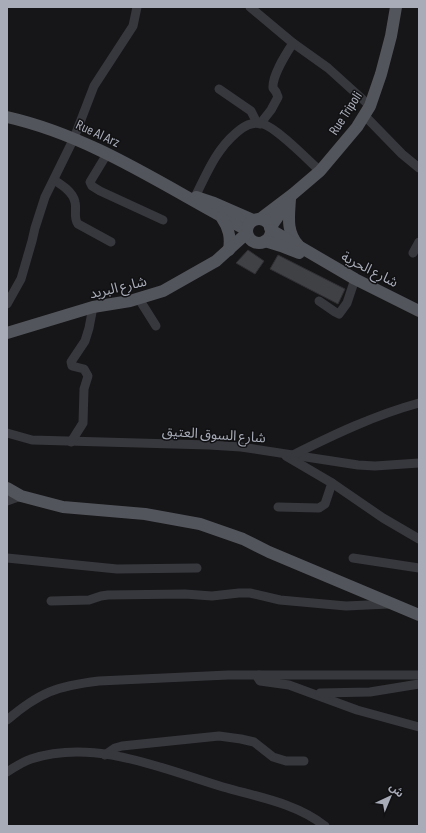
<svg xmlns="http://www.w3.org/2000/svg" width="426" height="833" font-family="'Sofia Sans Condensed','Noto Sans Arabic',sans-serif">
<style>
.building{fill:#404145;stroke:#303034}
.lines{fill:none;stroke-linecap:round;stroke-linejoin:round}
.minor{stroke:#37383d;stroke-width:9}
.major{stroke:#53555c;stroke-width:12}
.labels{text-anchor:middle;stroke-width:3;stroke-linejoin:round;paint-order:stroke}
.street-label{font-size:14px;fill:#a8acb8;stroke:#111113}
</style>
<rect width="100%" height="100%" fill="#161618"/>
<g class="building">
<path d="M248 250 264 261 255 274 236 263Z"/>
<path d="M278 255 345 289 338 304 270 269Z"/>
</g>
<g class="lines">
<g class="minor">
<path d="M250 7 293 43 328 68 370 106"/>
<path d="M219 89 251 111 257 123"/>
<path d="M364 115 402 154 419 168"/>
<path d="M260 124 271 110 278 97 276 92 273 88C272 75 286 54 293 43"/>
<path d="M107 154 90 182 92 186 100 191 163 220"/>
<path d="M54 180C62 185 73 192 75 202 77 210 73 218 78 224L111 242"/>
<path d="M195 197C207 173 216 150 236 133 244 126 252 121 263 124 277 128 308 160 320 171"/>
<path d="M413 253 419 242"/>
<path d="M139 299 156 326"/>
<path d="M319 301 335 312 339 314 347 303 355 279"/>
<path d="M7 304 21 279 32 241 35 228 45 197 74 138 94 86 133 26 137 7"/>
<path d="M7 433 32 440 209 445 241 447 358 465 375 466 419 463"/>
<path d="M71 442 83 423 84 389 88 376 84 369 72 366 71 362 85 341 89 328 93 307"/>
<path d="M293 455C333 435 375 415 419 403"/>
<path d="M286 456 332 483 383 518 419 539"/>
<path d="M7 501 21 496"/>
<path d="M278 507 319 508 325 504 332 483"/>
<path d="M7 558 117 569 197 568"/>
<path d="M353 558 419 568"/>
<path d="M51 601 89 600 101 596 108 595 185 594 212 596 239 593H250L280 600 346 606 389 604"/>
<path d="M259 675 258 678 260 681 289 685 357 710 419 727"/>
<path d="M320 693 370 692 419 684"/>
<path d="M7 720C40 692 57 686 99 681L228 675H419"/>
<path d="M105 755 115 748 122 746 219 736 241 739 254 742 273 757 286 761H304"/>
<path d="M7 772C15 767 22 762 31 759 95 738 163 769 223 787 258 797 296 803 325 826"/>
</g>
<g class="major">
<path d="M7 117C95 137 168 189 247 230"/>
<path d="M196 197 214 203 253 220"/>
<path d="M290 199C289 216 286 231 298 245"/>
<path d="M222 218C229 228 231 237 229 250"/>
<path d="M260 219 293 194 320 171 357 127 370 106 381 74 391 36 396 7"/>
<circle cx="259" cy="231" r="12"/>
<path d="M270 228 288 202"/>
<path d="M271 230 355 279 419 311"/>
<path d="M265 241 281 246 299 253"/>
<path d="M7 333 93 307 130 301 163 291 216 261 247 233"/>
<path d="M7 488 21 496 63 507 145 514 200 524 243 539 269 552 419 615"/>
</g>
</g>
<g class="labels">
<g class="street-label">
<text transform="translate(345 113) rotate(-57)" y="5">Rue Tripoli</text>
<text transform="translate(98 133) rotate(25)" y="5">Rue Al Arz</text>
<text transform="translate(370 269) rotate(27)" y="5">شارع الحرية</text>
<text transform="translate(118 287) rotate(-13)" y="5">شارع البريد</text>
<text transform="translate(214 434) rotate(4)" y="5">شارع السوق العتيق</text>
</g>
</g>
<rect width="426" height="833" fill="none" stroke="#a8acb8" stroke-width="16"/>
<g transform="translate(390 797) rotate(44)" stroke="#111113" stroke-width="3" paint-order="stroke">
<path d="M0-3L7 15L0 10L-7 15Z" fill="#a8acb8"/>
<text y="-6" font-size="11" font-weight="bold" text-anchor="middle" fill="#a8acb8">ش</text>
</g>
</svg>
